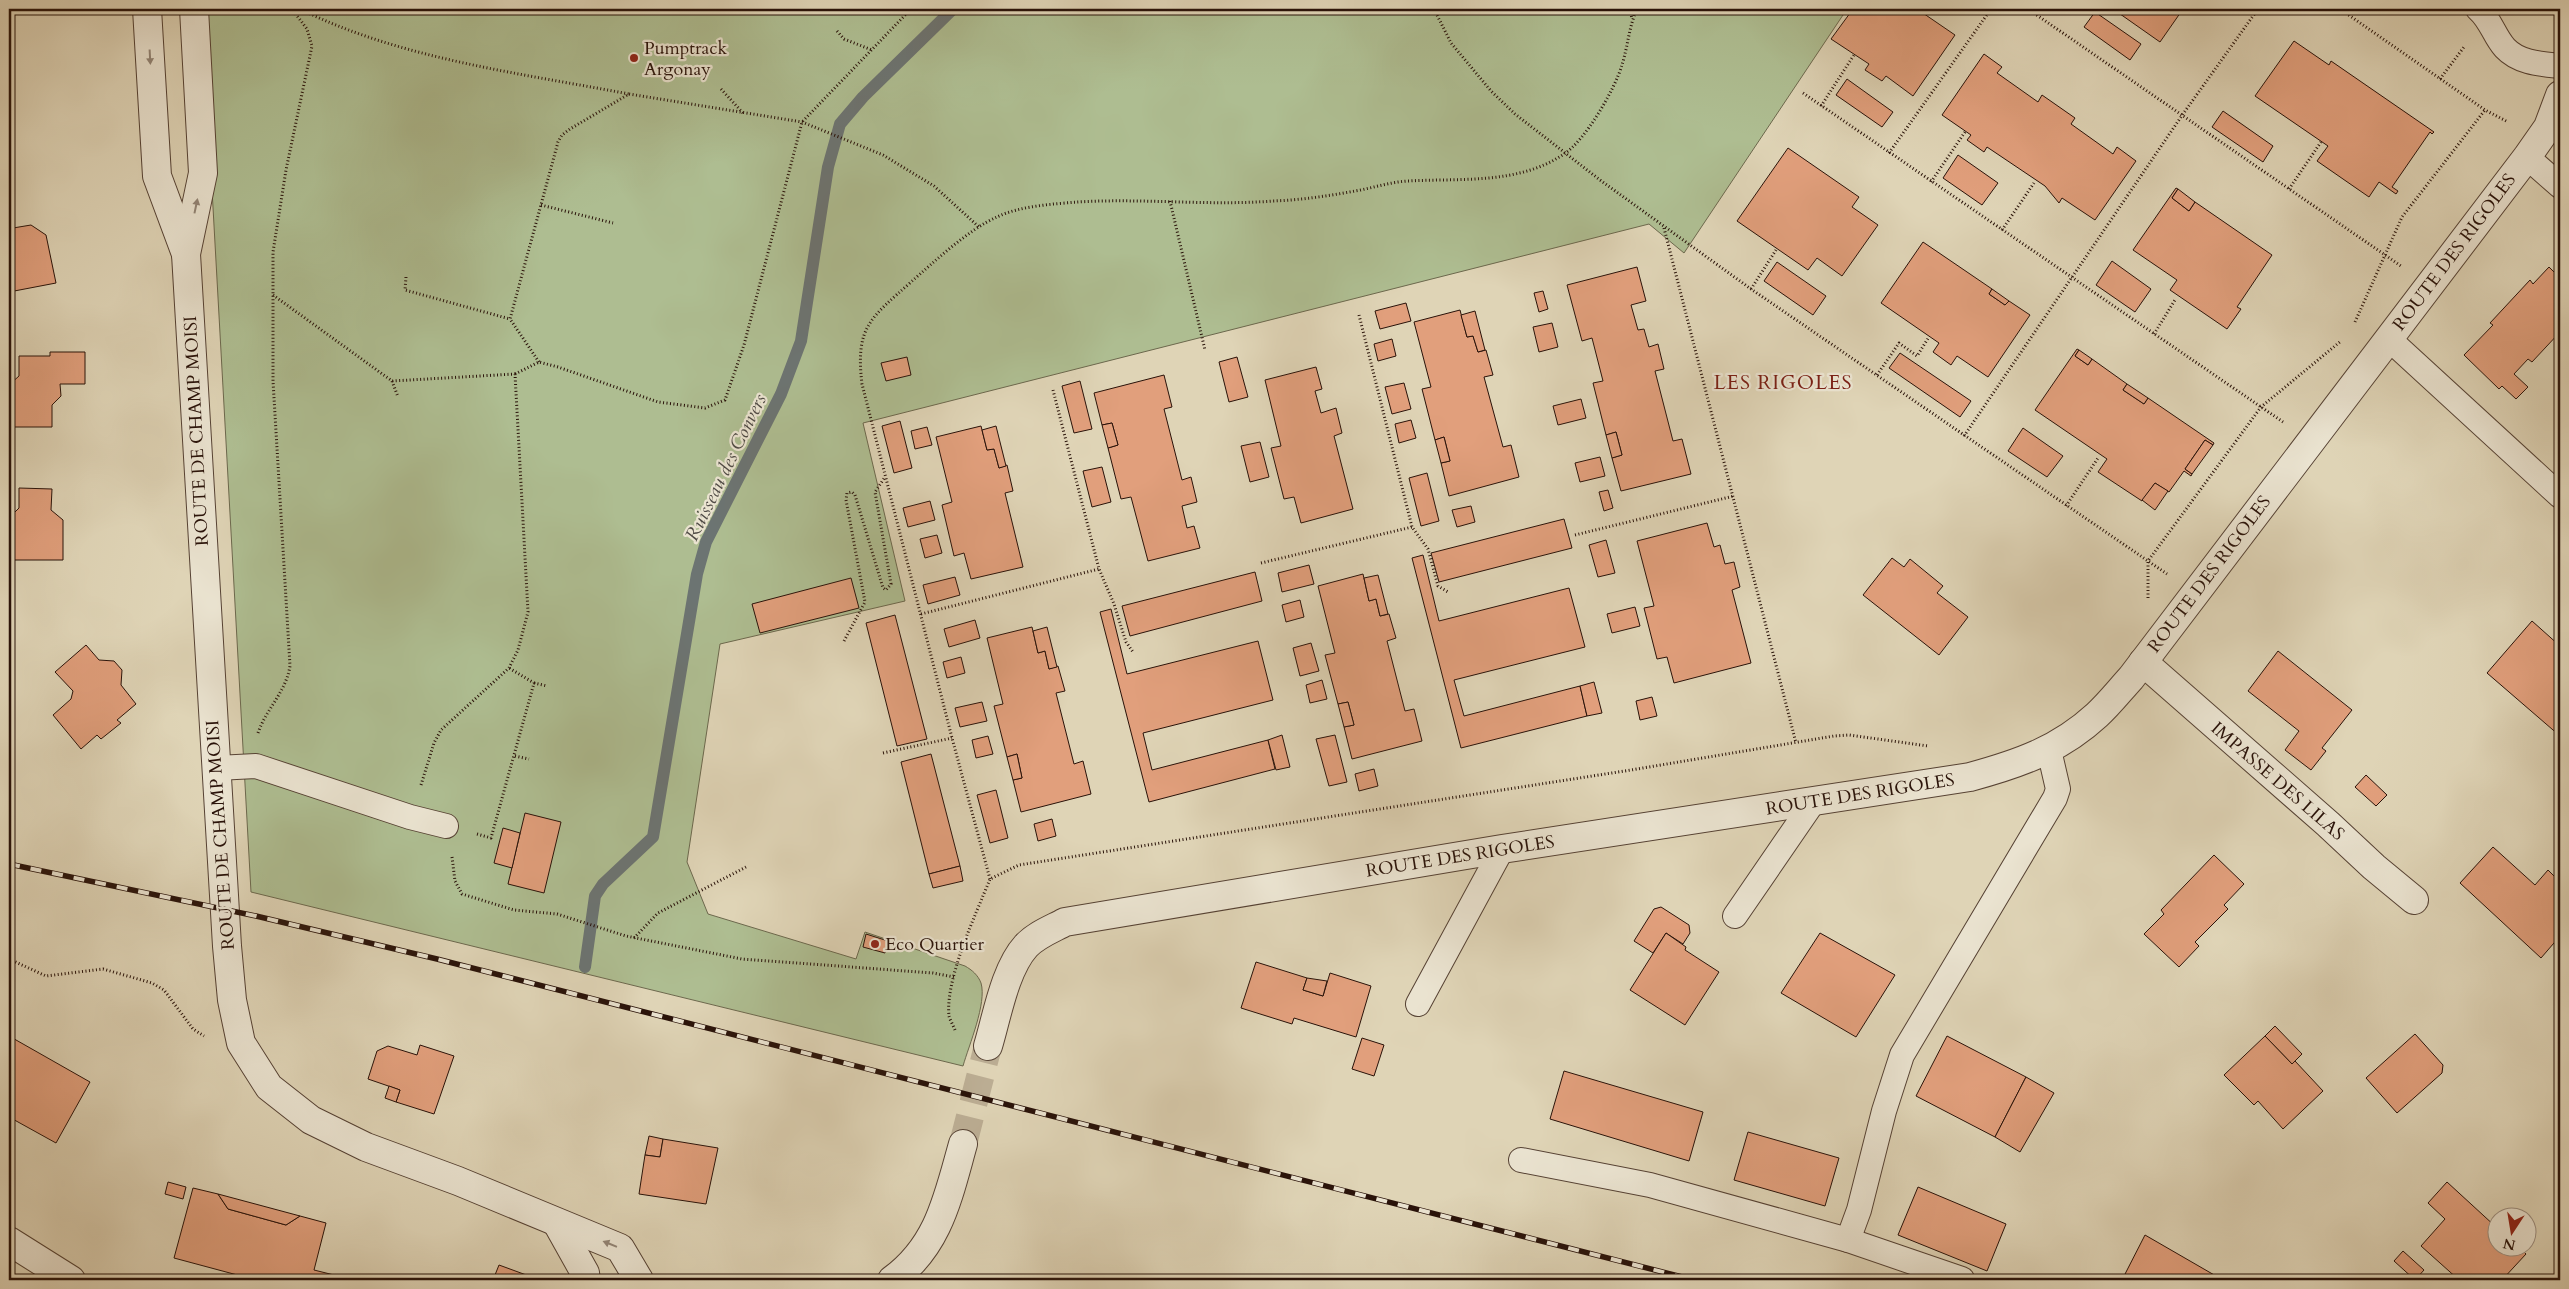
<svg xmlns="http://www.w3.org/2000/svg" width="2569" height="1289" font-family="Cardo,serif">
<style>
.green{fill:#aebd91;stroke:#6c684d}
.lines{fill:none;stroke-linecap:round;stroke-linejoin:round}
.stream{stroke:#6c7472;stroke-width:12}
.building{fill:#e19f7c;stroke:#291209}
.minor-tunnel{stroke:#bbad93;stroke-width:28;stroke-dasharray:28 14;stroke-linecap:butt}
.service-casing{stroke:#564234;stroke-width:26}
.minor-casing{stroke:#564234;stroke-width:30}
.path{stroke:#291209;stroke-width:3;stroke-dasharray:1 2.5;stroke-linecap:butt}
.service{stroke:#eae3d0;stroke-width:24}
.minor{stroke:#eae3d0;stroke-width:28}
.rail-casing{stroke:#291209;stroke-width:5.5}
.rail{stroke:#eae3d0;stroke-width:4;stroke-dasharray:11;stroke-linecap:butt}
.oneway{fill:#938576}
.poi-dot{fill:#8f2418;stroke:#eae3d0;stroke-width:2}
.labels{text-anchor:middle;stroke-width:4.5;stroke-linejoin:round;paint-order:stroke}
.poi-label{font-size:18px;fill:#291209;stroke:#eae3d0;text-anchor:start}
.street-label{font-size:18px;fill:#291209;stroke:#eae3d0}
.water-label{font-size:19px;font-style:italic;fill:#504b46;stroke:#eae3d0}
.quarter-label{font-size:20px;letter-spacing:1px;fill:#7a1f14;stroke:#eae3d0}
</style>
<rect width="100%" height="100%" fill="#dfd4b6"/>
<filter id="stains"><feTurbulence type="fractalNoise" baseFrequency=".004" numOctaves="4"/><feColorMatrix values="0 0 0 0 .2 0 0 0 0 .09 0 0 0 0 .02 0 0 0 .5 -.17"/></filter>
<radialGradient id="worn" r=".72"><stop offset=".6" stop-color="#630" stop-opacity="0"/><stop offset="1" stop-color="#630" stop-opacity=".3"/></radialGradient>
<path class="green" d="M202 9H1847L1684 253 1649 224 863 423 905 601 720 644 687 862 708 914 856 959 865 932 965 966C972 970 978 975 981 983 987 1003 969 1045 963 1066L251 892Z"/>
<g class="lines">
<path class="stream" d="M585 967 595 896 603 884 653 837 697 574 706 542 781 394 801 341 828 167 840 124 863 97 953 9"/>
</g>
<g class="building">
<path d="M1853 9H1917L1955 35 1913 96 1886 76 1882 81 1865 70 1869 64 1831 39Z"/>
<path d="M2113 9H2183L2160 42Z"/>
<path d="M2095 12 2141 44 2130 60 2084 27Z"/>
<path d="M2294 41 2329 65 2331 61 2434 132 2432 134 2430 132 2392 187 2398 191 2396 194 2379 182 2369 197 2317 161 2328 146 2255 96Z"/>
<path d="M1984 54 2002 67 1997 73 2038 102 2042 95 2075 118 2071 124 2113 154 2117 147 2136 161 2095 220 2062 198 2059 203 2045 186 1987 147 1984 152 1967 140 1971 135 1942 115Z"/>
<path d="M1847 79 1893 112 1882 127 1836 95Z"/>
<path d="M2223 111 2273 146 2263 162 2212 127Z"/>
<path d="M1788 148 1859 197 1852 207 1878 225 1842 276 1817 258 1808 270 1737 221Z"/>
<path d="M1958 155 1998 183 1982 205 1943 178Z"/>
<path d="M2176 188 2178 189 2172 198 2189 211 2195 202 2272 255 2237 307 2241 309 2227 329 2170 290 2177 280 2133 250Z"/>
<path d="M2178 189 2195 202 2189 211 2172 198Z"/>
<path d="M9 223H12L13 228 31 225 46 235 56 283 9 292Z"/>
<path d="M1923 242 1992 289 1989 294 2005 305 2009 301 2030 315 1988 377 1957 356 1951 365 1933 352 1939 343 1881 303Z"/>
<path d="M2112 261 2151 289 2135 312 2096 285Z"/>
<path d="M1777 262 1826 296 1813 315 1764 281Z"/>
<path d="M1637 267 1646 301 1631 305 1638 330 1644 329 1649 347 1658 344 1664 369 1655 371 1673 441 1682 439 1691 474 1621 491 1612 458 1622 455 1616 432 1606 435 1593 383 1603 381 1592 338 1582 341 1567 285Z"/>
<path d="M2549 267 2556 274 2560 270V332L2532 362 2528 359 2514 374 2528 387 2516 399 2502 386 2499 389 2464 355 2493 325 2490 323 2530 280 2533 284Z"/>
<path d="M1992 289 2009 301 2005 305 1989 294Z"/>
<path d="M1543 291 1548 309 1539 312 1534 293Z"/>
<path d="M1406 303 1411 321 1380 329 1375 311Z"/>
<path d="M1460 310 1467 337 1473 336 1478 352 1486 350 1493 375 1484 377 1503 447 1511 445 1519 477 1449 496 1441 463 1450 461 1444 437 1435 440 1422 389 1431 387 1414 322Z"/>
<path d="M1475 311 1485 350 1478 352 1473 336 1467 337 1461 315Z"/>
<path d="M1552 323 1558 347 1539 352 1533 327Z"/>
<path d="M1392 339 1396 356 1378 361 1374 344Z"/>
<path d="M2077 349 2079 350 2075 356 2088 365 2092 359 2127 384 2123 390 2144 404 2148 398 2214 443 2213 445 2205 440 2185 469 2192 474 2191 476 2184 471 2169 492 2155 483 2142 501 2098 472 2107 459 2035 410Z"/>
<path d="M2079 350 2092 359 2088 365 2075 356Z"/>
<path d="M50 352H85V384H60L61 396 52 405V427H9V385L19 376V356H50Z"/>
<path d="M1900 353 1971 401 1960 417 1889 368Z"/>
<path d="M907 357 911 375 886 381 881 363Z"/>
<path d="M1237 357 1248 397 1229 402 1219 362Z"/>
<path d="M1316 367 1322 389 1315 391 1321 413 1336 408 1342 433 1334 436 1353 509 1301 523 1294 497 1284 499 1271 448 1281 446 1265 380Z"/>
<path d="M1164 375 1172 407 1164 409 1182 480 1191 477 1197 502 1182 506 1187 528 1194 526 1200 548 1148 561 1131 497 1121 499 1108 448 1118 445 1112 423 1102 425 1094 393Z"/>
<path d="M1080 381 1092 429 1074 433 1062 386Z"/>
<path d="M1404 383 1411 409 1392 414 1385 387Z"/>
<path d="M2127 384 2148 398 2144 404 2123 390Z"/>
<path d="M1581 399 1586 418 1558 425 1553 406Z"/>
<path d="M1411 420 1416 438 1399 443 1395 424Z"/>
<path d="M900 421 912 468 894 473 882 426Z"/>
<path d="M1112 423 1118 445 1108 448 1102 425Z"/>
<path d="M981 426 987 450 994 449 999 468 1007 465 1013 491 1005 493 1023 567 971 579 964 553 954 556 942 505 952 502 936 437Z"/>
<path d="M996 426 1006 466 999 468 994 449 987 450 982 430Z"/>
<path d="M927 427 932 445 915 449 911 431Z"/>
<path d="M2023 428 2063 456 2047 477 2008 451Z"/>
<path d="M1616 432 1622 455 1612 458 1606 435Z"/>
<path d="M1444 437 1450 461 1441 463 1435 440Z"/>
<path d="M2205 440 2213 445 2192 474 2185 469Z"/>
<path d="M1260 442 1269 477 1250 482 1241 446Z"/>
<path d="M1600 457 1605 476 1580 482 1575 463Z"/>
<path d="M1102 467 1111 502 1092 507 1083 471Z"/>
<path d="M1427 473 1439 521 1421 526 1409 478Z"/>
<path d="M2155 483 2168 491 2155 510 2142 500Z"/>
<path d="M19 488 52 489 51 510 63 520V560H9V518L19 508Z"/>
<path d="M1608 490 1613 508 1604 511 1599 492Z"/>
<path d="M930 501 935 520 908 527 903 508Z"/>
<path d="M1471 506 1475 522 1457 527 1452 510Z"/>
<path d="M1564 519 1572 548 1439 582 1431 553Z"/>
<path d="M1707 523 1714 547 1720 545 1725 564 1734 562 1740 587 1732 590 1751 663 1674 683 1667 657 1657 659 1644 608 1654 606 1637 541Z"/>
<path d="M937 535 942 553 925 558 920 539Z"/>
<path d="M1606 540 1615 573 1598 577 1589 545Z"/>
<path d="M1423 555 1439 621 1569 588 1585 647 1454 680 1464 716 1580 686 1587 716 1461 748 1412 558Z"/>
<path d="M1892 558 1904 567 1910 559 1943 586 1937 593 1968 617 1939 655 1863 595Z"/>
<path d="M1309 565 1314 584 1282 592 1278 573Z"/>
<path d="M1255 572 1262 601 1130 636 1122 606Z"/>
<path d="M1363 574 1369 601 1376 599 1380 616 1389 614 1396 638 1387 641 1405 711 1414 709 1422 741 1352 759 1344 727 1354 725 1348 702 1338 704 1325 655 1335 653 1318 586Z"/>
<path d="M1378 575 1388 614 1380 616 1376 599 1369 601 1364 578Z"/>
<path d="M955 577 960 595 928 604 923 585Z"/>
<path d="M851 578 859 608 760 633 752 604Z"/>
<path d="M1300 600 1304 617 1286 622 1282 605Z"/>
<path d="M1635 607 1640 626 1612 633 1607 614Z"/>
<path d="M1111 609 1127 674 1258 641 1273 700 1143 733 1152 770 1268 740 1275 769 1149 802 1100 612Z"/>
<path d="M895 615 927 739 897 746 866 623Z"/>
<path d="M975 620 980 638 949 647 944 629Z"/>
<path d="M2532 621 2560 646V653L2558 656 2560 658V736L2487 673Z"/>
<path d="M1032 627 1038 653 1045 651 1049 669 1058 666 1065 691 1056 693 1074 764 1083 761 1091 794 1021 812 1013 780 1022 778 1017 754 1007 757 994 706 1003 704 987 638Z"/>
<path d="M1047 627 1057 667 1049 669 1045 651 1038 653 1033 631Z"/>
<path d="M1311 643 1319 671 1300 676 1293 648Z"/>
<path d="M86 645 99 660 114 661 122 670 121 685 136 704 117 720 121 723 101 739 97 735 81 749 53 715 71 699 73 691 55 672Z"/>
<path d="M2278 651 2352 710 2322 748 2326 751 2311 770 2285 750 2299 731 2248 691Z"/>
<path d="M961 657 965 673 947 678 943 662Z"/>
<path d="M1322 680 1327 699 1310 703 1306 685Z"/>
<path d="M1594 682 1602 713 1587 716 1580 686Z"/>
<path d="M1652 697 1657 716 1640 720 1636 701Z"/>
<path d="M982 702 987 721 960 727 955 708Z"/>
<path d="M1348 702 1354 725 1344 727 1338 704Z"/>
<path d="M1282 735 1290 767 1276 770 1268 740Z"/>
<path d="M1335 735 1347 782 1329 786 1316 739Z"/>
<path d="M988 736 993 754 976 758 972 740Z"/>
<path d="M931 754 960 866 929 874 901 762Z"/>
<path d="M1017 754 1022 778 1013 780 1007 757Z"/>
<path d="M1374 769 1378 786 1359 791 1355 774Z"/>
<path d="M2366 775 2387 795 2376 806 2355 787Z"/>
<path d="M996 790 1008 838 990 843 977 795Z"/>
<path d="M525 813 561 822 544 893 508 884Z"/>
<path d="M1052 819 1056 836 1038 841 1034 824Z"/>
<path d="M503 828 520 833 512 868 494 863Z"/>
<path d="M2493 847 2535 885 2548 870 2560 882V936L2541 958 2460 883Z"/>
<path d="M2214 855 2244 884 2224 905 2228 909 2195 942 2199 946 2179 967 2144 934 2164 914 2161 910Z"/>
<path d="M960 866 963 881 933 888 929 874Z"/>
<path d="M1661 907 1689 925 1690 933 1683 944 1666 933 1653 953 1634 941 1654 909Z"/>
<path d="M1666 933 1686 947 1685 950 1719 972 1685 1025 1630 990Z"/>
<path d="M1820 933 1895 975 1856 1037 1781 993Z"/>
<path d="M866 934 888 941 885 953 863 947Z"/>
<path d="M1256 962 1307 978 1303 990 1323 996 1330 973 1371 986 1356 1037 1294 1018 1292 1024 1241 1008Z"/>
<path d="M1307 978 1327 981 1323 996 1303 990Z"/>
<path d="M2275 1026 2302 1054 2292 1064 2265 1036Z"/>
<path d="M2415 1034 2443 1065 2442 1073 2397 1113 2366 1078Z"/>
<path d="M9 1036 90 1082 56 1143 9 1117Z"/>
<path d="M1947 1036 2026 1077 1995 1137 1916 1096Z"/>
<path d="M2265 1036 2292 1064 2295 1061 2323 1091 2283 1129 2258 1101 2254 1105 2224 1075Z"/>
<path d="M1362 1038 1384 1045 1374 1076 1352 1069Z"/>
<path d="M420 1045 454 1056 434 1114 396 1102 400 1090 368 1079 377 1051 388 1046 417 1055Z"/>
<path d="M1564 1071 1703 1112 1689 1161 1550 1119Z"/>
<path d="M2026 1077 2054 1093 2020 1152 1995 1137Z"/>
<path d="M389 1086 400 1090 396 1102 385 1098Z"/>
<path d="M1748 1132 1839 1158 1825 1206 1734 1180Z"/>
<path d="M649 1136 663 1139 660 1157 645 1155Z"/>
<path d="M663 1139 718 1148 706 1204 639 1194 645 1155 660 1157Z"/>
<path d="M168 1182 186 1187 183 1199 165 1194Z"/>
<path d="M2447 1182 2496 1227V1246H2518L2526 1254 2502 1280H2459L2421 1246 2445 1219 2428 1203Z"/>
<path d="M1918 1187 2006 1224 1987 1271 1898 1235Z"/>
<path d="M193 1188 218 1194 228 1209 286 1225 300 1216 326 1223 314 1270 354 1280H256L174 1258Z"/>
<path d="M218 1194 300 1216 286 1225 228 1209Z"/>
<path d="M2145 1235 2216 1276 2214 1280H2127L2123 1278Z"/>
<path d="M2403 1251 2424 1270 2415 1280 2394 1261Z"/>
<path d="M499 1265 540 1280H493Z"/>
</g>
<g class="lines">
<path class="minor-tunnel" d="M963 1144 988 1046"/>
<g class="service-casing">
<g id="service">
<path d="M2478 9C2491 20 2494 36 2505 48 2519 63 2541 64 2560 66"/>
<path d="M2527 157 2560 186"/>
<path d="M2389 339 2560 496"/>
<path d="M217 768 256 766 410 817 446 826"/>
<path d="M1735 916 1814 801"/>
<path d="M1418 1004 1502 849"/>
<path d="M1521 1160 1650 1185 1848 1240 1859 1210 1884 1111 1902 1055 2055 798 2058 789 2049 750"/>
<path d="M1848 1240 1962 1279"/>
</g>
</g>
<g class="minor-casing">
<g id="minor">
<path d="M147 9 157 176 186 254"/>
<path d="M194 9 203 173 186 254 227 946 232 1000 241 1043 269 1087 311 1120 366 1147 458 1181 620 1248 639 1280"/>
<path d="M2143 662 2328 824 2374 867 2414 900"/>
<path d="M988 1046C997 1016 1005 969 1026 946 1036 935 1052 929 1065 922L1502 849 1970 777C2018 764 2059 750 2097 715 2109 704 2120 690 2131 678L2527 157 2548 127 2560 95"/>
<path d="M557 1223 585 1273 586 1280"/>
<path d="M9 1241 71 1280"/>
<path d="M892 1280C939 1246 948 1197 963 1144"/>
</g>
</g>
<g class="path">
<path d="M300 9C401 59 519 73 629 94"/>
<path d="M1434 9 1451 43 1491 91 1515 114 1600 180 1751 289 2167 574"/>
<path d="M1630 9 1632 19"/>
<path d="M2028 9 2401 266"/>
<path d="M2340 9 2485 110 2508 122"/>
<path d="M837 31 844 39 872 50"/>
<path d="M2440 79 2464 47"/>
<path d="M721 89 743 113"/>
<path d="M1803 93 2283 422"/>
<path d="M1821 106 1854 55"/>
<path d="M1889 153 1991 9"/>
<path d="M1931 182 1965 132"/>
<path d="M2289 189 2321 142"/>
<path d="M1170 201 1205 350"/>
<path d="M541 205 613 223"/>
<path d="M1664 228 1796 743"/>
<path d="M2002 230 2034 183"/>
<path d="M406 277 405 290 510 319"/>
<path d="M1751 289 1776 250"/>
<path d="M273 295 392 381 515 374 528 612 518 650 509 668 441 730 434 743 421 785"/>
<path d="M1359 315 1412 527 1428 549 1438 586 1448 592"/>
<path d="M2355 322 2402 217 2485 110"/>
<path d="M2154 334 2175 300"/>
<path d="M539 362 510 319 558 142 562 135 570 129 629 94 802 122 883 155 934 186 979 227"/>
<path d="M515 374 539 362 558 367 658 402 705 408 725 400 744 345 802 122 911 9"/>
<path d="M1877 375 1899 343 1917 356 1929 337"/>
<path d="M392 381 398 397"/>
<path d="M1053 390 1099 569 1114 604 1126 642 1133 652"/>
<path d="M1964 436 2183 114 2258 9"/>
<path d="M2066 506 2098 458"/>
<path d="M1575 535 1734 496"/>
<path d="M1261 563 1412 527"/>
<path d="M2148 598V561L2261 407 2341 341"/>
<path d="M921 614 1099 569"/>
<path d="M844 641 865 602 846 500 847 493 852 492 855 495 883 588 886 590 891 584 875 492 885 477"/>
<path d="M534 683 547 686"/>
<path d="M258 733C266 709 286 692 290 666L273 381V252L286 170 312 46 307 29 292 9"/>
<path d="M883 753 952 738"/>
<path d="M515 756 529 759"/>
<path d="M477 834 491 838 534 683 509 668"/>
<path d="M452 857 455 881 462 894 514 910 557 914 626 936 742 959 933 973 954 977"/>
<path d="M990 879 952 738 862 384C855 326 871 318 911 282 934 262 969 229 997 217 1019 206 1053 204 1078 202 1143 198 1208 206 1273 201 1301 200 1328 196 1355 191 1373 188 1390 182 1408 181 1461 178 1518 185 1564 154 1585 141 1615 89 1622 65 1628 46 1629 26 1637 9"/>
<path d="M634 938 658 913 746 867"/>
<path d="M9 959 46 976 103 969 152 983 164 990 193 1029 204 1036"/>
<path d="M955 1030C953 1025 950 1020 949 1016 945 979 976 914 990 879L1019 865 1631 770 1834 736 1849 735 1928 746"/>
</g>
<use href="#service" class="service"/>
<use href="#minor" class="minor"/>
<g class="rail-casing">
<path id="rail" d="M9 864 256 916 437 959 1694 1280"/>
</g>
<use href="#rail" class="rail"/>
</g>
<defs><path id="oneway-solid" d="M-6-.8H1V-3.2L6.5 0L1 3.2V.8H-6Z" transform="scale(1.25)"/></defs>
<g class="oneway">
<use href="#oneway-solid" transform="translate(150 57) rotate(87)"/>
<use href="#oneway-solid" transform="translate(196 206) rotate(-78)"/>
<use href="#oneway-solid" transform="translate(610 1244) rotate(-158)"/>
</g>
<g class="poi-dot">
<circle cx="634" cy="58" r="5"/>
<circle cx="875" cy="944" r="5"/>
</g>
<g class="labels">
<g class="poi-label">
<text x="644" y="54">Pumptrack<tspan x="644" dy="21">Argonay</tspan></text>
<text x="885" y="950">Eco Quartier</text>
</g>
<g class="street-label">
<text transform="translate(2454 252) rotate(-53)" y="6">ROUTE DES RIGOLES</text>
<text transform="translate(196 431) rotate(-93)" y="6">ROUTE DE CHAMP MOISI</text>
<text transform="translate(2209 574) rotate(-53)" y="6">ROUTE DES RIGOLES</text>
<text transform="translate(2278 781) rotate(41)" y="6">IMPASSE DES LILAS</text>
<text transform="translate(1860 794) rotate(-9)" y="6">ROUTE DES RIGOLES</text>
<text transform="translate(220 835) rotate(-94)" y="6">ROUTE DE CHAMP MOISI</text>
<text transform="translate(1460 856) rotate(-9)" y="6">ROUTE DES RIGOLES</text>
</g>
<g class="water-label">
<text transform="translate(725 467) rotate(-64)" y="7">Ruisseau des Convers</text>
</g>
<g class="quarter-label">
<text x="1783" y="389">LES RIGOLES</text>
</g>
</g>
<rect width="2569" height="1289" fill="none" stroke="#dfd4b6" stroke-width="30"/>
<rect x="10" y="10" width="2549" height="1269" fill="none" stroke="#291209" stroke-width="2.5"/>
<rect x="15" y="15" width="2539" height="1259" fill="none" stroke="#291209"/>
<g transform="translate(2512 1232) rotate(192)"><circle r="24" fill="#eae3d0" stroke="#9d8f80"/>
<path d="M0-4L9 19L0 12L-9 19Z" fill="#8f2418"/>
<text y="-8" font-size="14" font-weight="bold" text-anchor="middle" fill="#291209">N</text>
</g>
<rect width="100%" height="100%" filter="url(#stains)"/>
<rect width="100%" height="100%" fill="url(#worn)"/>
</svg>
